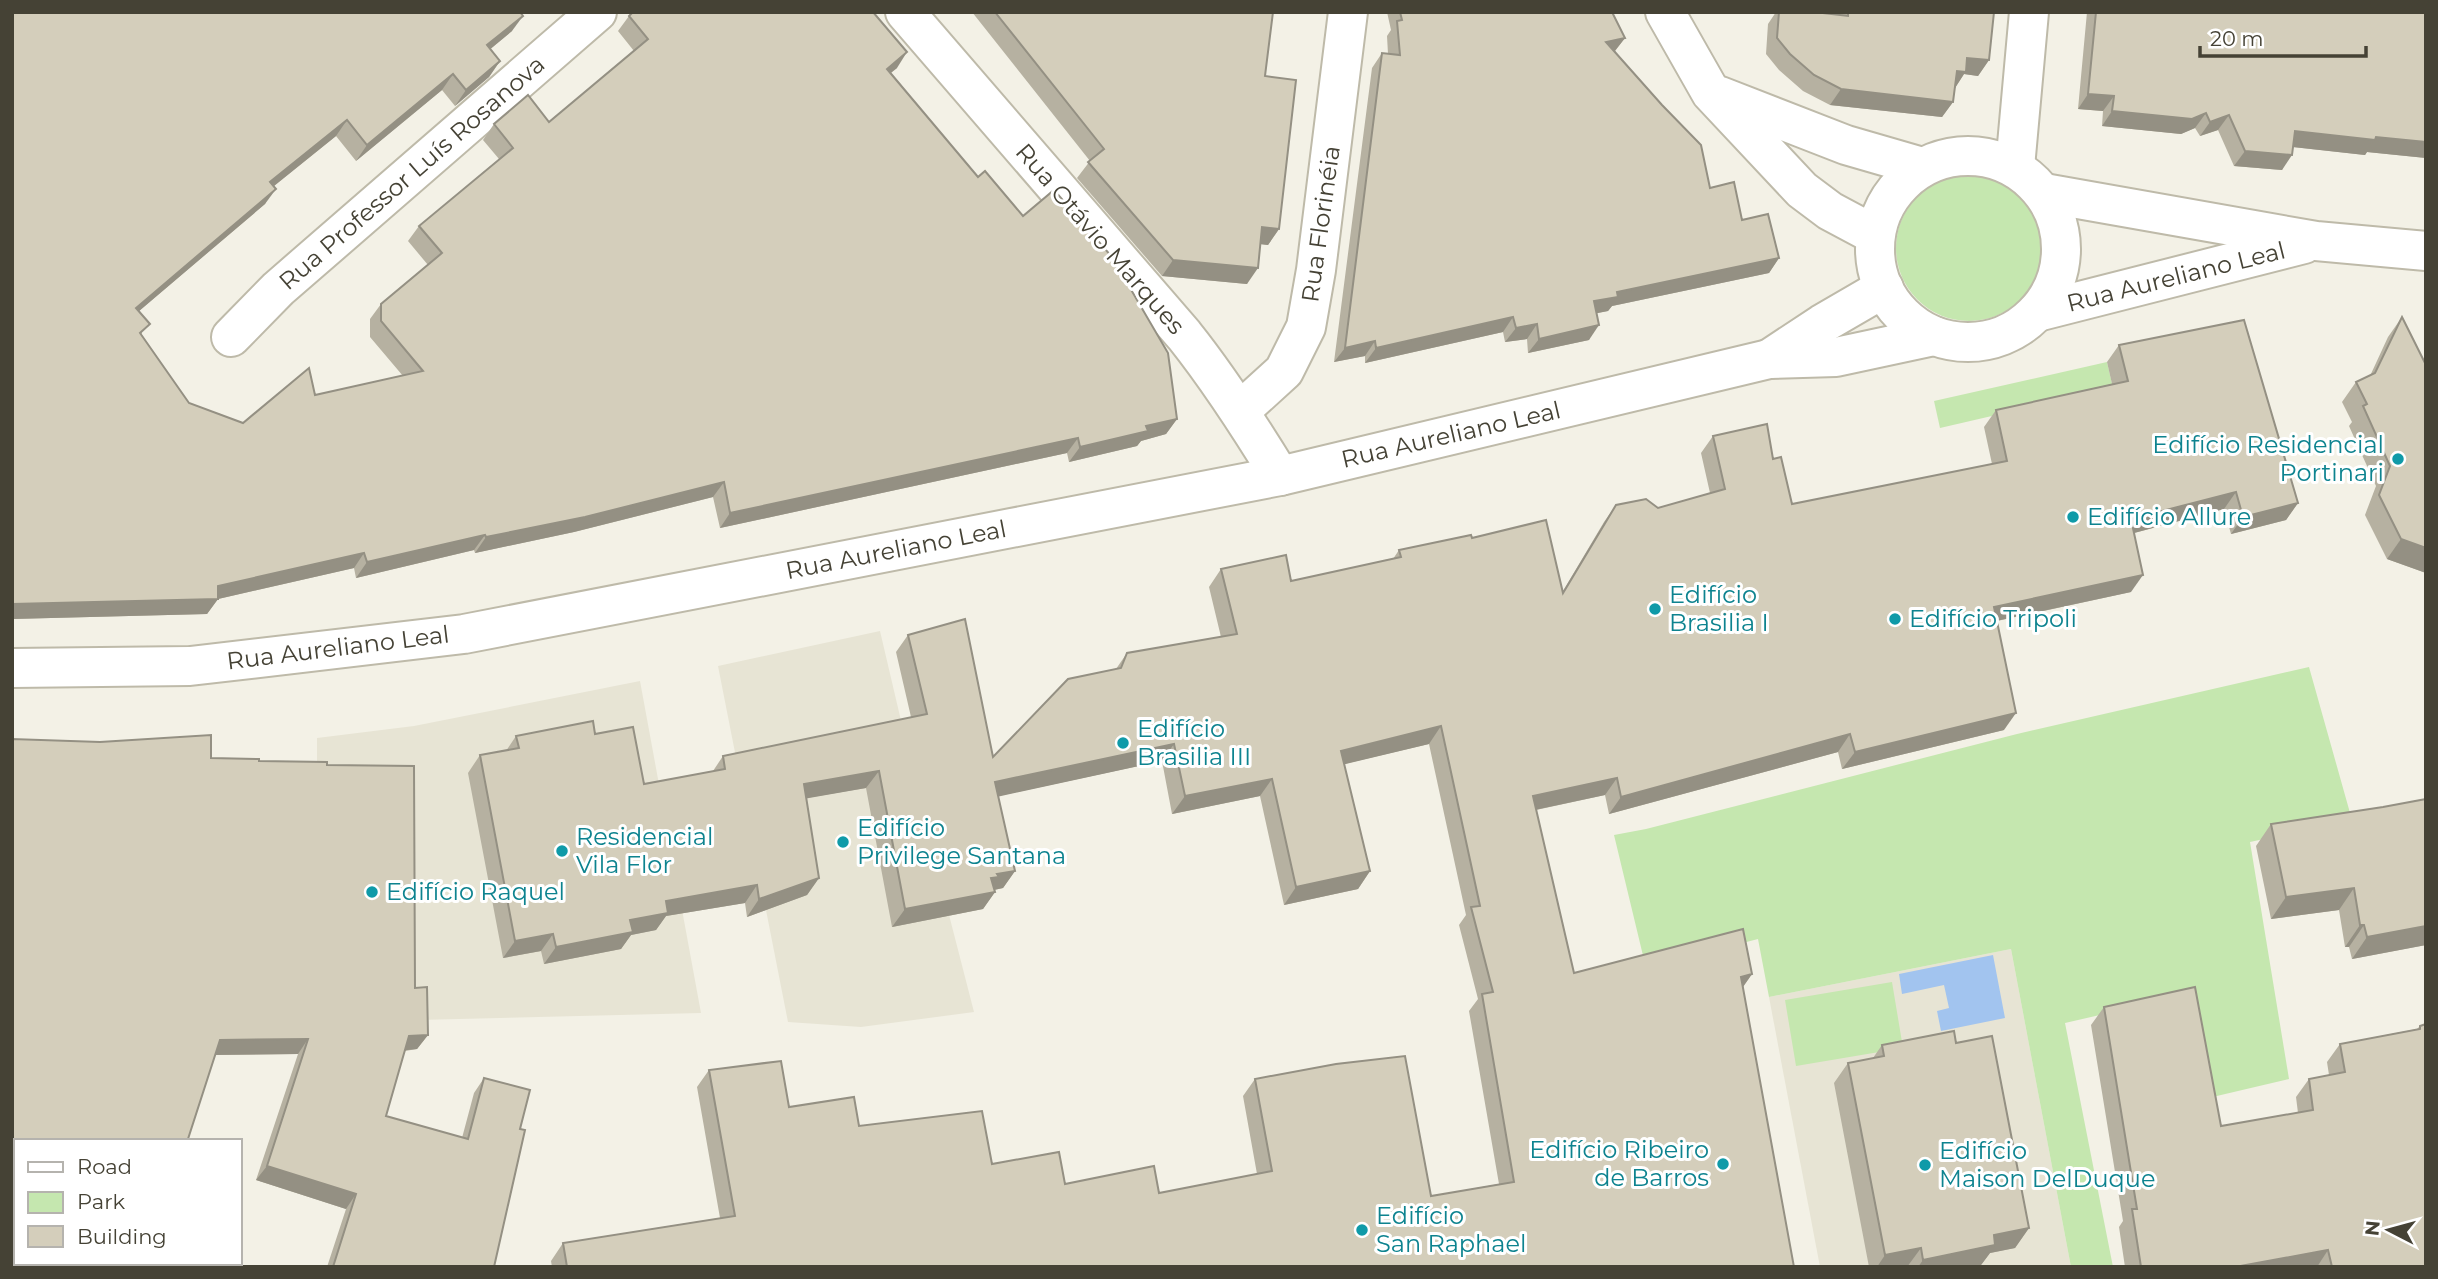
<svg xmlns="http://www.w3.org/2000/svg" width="2438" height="1279" font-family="Montserrat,sans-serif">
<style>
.residential{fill:#e7e4d4}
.green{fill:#c5e7af}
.water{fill:#a2c4ef}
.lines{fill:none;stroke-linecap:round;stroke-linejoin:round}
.minor-casing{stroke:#bebaa9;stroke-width:42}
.minor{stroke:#fff;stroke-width:38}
.wall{fill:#b6b1a1}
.shaded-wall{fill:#949083}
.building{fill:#d4cebb;stroke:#949083;stroke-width:2}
.culture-dot{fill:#0f9aa8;stroke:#fff;stroke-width:2.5}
.labels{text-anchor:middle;stroke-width:6;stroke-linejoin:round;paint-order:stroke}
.street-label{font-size:24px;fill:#454235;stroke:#fff}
.culture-label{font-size:24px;fill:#0d838f;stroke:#fff;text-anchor:start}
</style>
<rect width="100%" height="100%" fill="#f3f1e6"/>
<g class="residential">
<path d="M880 631 921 806 974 1012 861 1027 788 1022 718 666Z"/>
<path d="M640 681 701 1013 418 1020 317 1058V738L414 726Z"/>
<path d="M2011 949 2071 1267H1820L1769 997Z"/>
</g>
<g class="green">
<circle cx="1969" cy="248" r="73"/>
<path d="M2107 362 2113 388 1940 428 1934 401Z"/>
<path d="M2309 667 2352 820 2250 842 2289 1079 2204 1099 2178 997 2065 1023 2113 1267H2071L2011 949 1769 997 1758 939 1646 968 1614 835 1646 829 2017 734Z"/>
<path d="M1892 982 1903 1048 1796 1066 1785 1000Z"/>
</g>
<path class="water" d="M1993 955 2005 1018 1941 1031 1937 1011 1949 1008 1944 985 1902 994 1899 974Z"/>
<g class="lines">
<g class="minor-casing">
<g id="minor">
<path d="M905 12 1184 335C1220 380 1250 427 1280 476"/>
<path d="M1665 12 1711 93 1802 190 1830 211 1875 235"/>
<path d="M1720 96 1846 145 1922 167"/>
<circle cx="1968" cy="249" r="93"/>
<path d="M2015 167 2029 12"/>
<path d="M2044 193 2316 241 2426 251"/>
<path d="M2037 312 2304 244"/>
<path d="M231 337 278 289 597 12"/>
<path d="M1769 359 1822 324 1884 288"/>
<path d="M1240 411 1284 371 1306 327 1316 270 1348 12"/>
<path d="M12 668 190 666 464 634 1280 476 1769 359 1836 357 1934 336"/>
</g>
</g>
<use href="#minor" class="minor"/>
</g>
<g class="wall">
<path d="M12 12 512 31 490 49 500 61 489 77 455 106 442 90 356 161 336 136 274 186 265 204 139 311 142 335 189 403 243 423 315 395 403 376 370 337V319L381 304 428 265 408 241 419 226 499 159 483 140 494 124 549 122 634 51 618 31 629 16 897 68 891 73 1177 419 1166 434 1141 441 1137 446 1069 462 1067 453 720 528 713 497 574 532 475 553 474 550 356 578 354 568 218 599 207 614 12 619Z"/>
<path d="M972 12H1273L1265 76 1279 229 1268 245 1260 244 1247 284 1162 276 1077 178 1090 161Z"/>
<path d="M1387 12H1612L1625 38 1615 51 1710 188 1779 258 1769 273 1612 306 1608 311 1597 313 1589 340 1528 353 1527 339 1505 342 1503 332 1365 363V356L1334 362 1372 68 1382 53 1388 54 1387 36 1391 30Z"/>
<path d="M1776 12H1814L1838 15 1839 12H1994L1989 60 1978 76 1964 74 1955 88 1953 102 1942 117 1830 105 1803 91 1779 70 1766 54 1768 24Z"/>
<path d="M2087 12H2426V158L2367 152 2365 155 2293 147 2282 170 2234 166 2218 130 2200 136 2195 128 2181 134 2102 126 2103 111 2078 109Z"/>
<path d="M2402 317 2426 573 2387 559 2365 515 2376 486 2349 426 2352 422 2342 402 2356 382 2370 376 2388 337Z"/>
<path d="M2119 345 2298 503 2286 520 2231 534 2224 509 2134 533 2131 592 1997 621 2004 730 1842 769 1838 752 1609 814 1605 795 1536 810 1574 973 1752 974 1743 987 1794 1267H552L551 1261 563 1243 720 1218 697 1087 709 1070 789 1107 992 1164 1065 1184 1159 1193 1257 1174 1243 1096 1255 1079 1431 1196 1499 1184 1469 1011 1478 999 1459 925 1466 915 1429 744 1344 764 1370 871 1358 889 1284 905 1260 796 1172 814 1162 761 998 796 1015 871 1003 888 994 890 995 892 983 909 892 927 866 788 806 798 819 878 807 895 747 917 745 903 666 916 656 930 631 935 621 949 544 964 541 951 503 958 468 773 480 755 506 751 516 736 595 734 644 784 713 771 723 756 911 717 896 652 908 635 993 757 1116 669 1127 653 1221 637 1209 587 1221 569 1291 581 1393 559 1399 550 1472 538 1563 591 1604 522 1616 505 1658 508 1710 493 1701 453 1713 436 1773 459 1792 504 1992 464 1984 427 1996 410 2112 384 2107 362Z"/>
<path d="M211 758 327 765 415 988 428 1035 417 1049 405 1051 386 1116 462 1138 474 1093 484 1078 520 1129 494 1267H327L346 1209 256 1180 298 1054 215 1055 12 1267Z"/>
<path d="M2426 799V945L2352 959 2349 947H2345L2339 910 2271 919 2256 846 2271 824 2383 807Z"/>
<path d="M2104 1007 2221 1126 2298 1113 2296 1097 2309 1079 2329 1075 2327 1062 2340 1044 2417 1029 2420 1026 2426 1267H2125L2119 1227 2123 1221 2091 1025Z"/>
<path d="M1956 1043 2029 1228 2015 1248 1990 1253 1981 1265 1973 1267H1869L1834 1083 1848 1063 1873 1058 1882 1045Z"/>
</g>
<g class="shaded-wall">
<path d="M523 16 512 31 476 61 487 45Z"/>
<path d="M1625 38 1614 52 1606 42Z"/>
<path d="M907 52 897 68 876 84 887 69Z"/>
<path d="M1967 58 1989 60 1978 76 1964 74 1955 88 1946 87Z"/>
<path d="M500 61 489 77 455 106 466 90Z"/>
<path d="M453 74 442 90 356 161 367 145Z"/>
<path d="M1841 89 1953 102 1942 117 1830 105Z"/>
<path d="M2088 94 2114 96 2103 111 2078 109Z"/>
<path d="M2112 111 2206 113 2195 128 2181 134 2102 126Z"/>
<path d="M2229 115 2218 130 2200 136 2210 122Z"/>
<path d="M347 120 336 136 259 198 270 182Z"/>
<path d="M2295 131 2376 137 2426 142V158L2367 152 2365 155 2284 146Z"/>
<path d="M2245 151 2292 155 2282 170 2234 166Z"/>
<path d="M276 189 265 204 125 323 136 308Z"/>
<path d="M1262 227 1279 229 1268 245 1251 243Z"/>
<path d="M1779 258 1769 273 1612 306 1608 311 1583 316 1594 301 1617 292Z"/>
<path d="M1173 260 1258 268 1247 284 1162 276Z"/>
<path d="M1513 317 1503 332 1365 363 1376 348Z"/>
<path d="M1537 324 1527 339 1505 342 1516 328Z"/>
<path d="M1599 325 1589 340 1528 353 1539 339Z"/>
<path d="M1375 341 1365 356 1334 362 1345 348Z"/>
<path d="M1177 419 1166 434 1141 441 1137 446 1069 462 1080 447 1146 426Z"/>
<path d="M1078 438 1067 453 720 528 730 513Z"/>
<path d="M724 482 713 497 574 532 475 553 486 537Z"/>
<path d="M2236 492 2224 509 2119 537 2131 519Z"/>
<path d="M2298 503 2286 520 2231 534 2243 517Z"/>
<path d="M485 535 474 550 356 578 367 562Z"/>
<path d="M2401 539 2426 548V573L2387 559Z"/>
<path d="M364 553 354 568 218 599 207 614 12 619V604L218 586Z"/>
<path d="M2143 575 2131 592 1982 624 1994 607Z"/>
<path d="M2016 713 2004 730 1842 769 1855 752Z"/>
<path d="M1441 726 1429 744 1329 768 1341 751Z"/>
<path d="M1850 734 1838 752 1609 814 1621 797Z"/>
<path d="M1174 744 1162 761 983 800 995 782Z"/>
<path d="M879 771 866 788 792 801 804 784Z"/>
<path d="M1617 778 1605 795 1521 813 1533 796Z"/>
<path d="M1272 779 1260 796 1172 814 1185 796Z"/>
<path d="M1015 871 1003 888 989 891 995 892 983 909 892 927 905 909 991 878 997 874Z"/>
<path d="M1370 871 1358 889 1284 905 1296 887Z"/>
<path d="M819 878 807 895 747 917 759 899Z"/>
<path d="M757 885 745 903 666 916 656 930 631 935 621 949 544 964 556 947 666 901Z"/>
<path d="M2354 888 2339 910 2271 919 2286 897Z"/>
<path d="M2360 925H2364L2349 947H2345Z"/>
<path d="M2426 926V945L2352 959 2367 937Z"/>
<path d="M553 934 541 951 503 958 515 941Z"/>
<path d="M1752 974 1740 991 1741 977Z"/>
<path d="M428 1035 417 1049 398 1051 409 1036Z"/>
<path d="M308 1039 298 1054 209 1055 220 1040Z"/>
<path d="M267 1166 356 1194 346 1209 256 1180Z"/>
<path d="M2029 1228 2015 1248 1990 1253 1981 1265 1973 1267H1918L1923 1260 1994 1235Z"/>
<path d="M1921 1248 1907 1267H1877L1885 1255Z"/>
<path d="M2328 1250 2317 1267H2235Z"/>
</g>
<g class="building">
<path d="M12 12H520L523 16 487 45 500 61 466 90 453 74 367 145 347 120 270 182 276 189 136 308 150 324 140 333 189 403 243 423 309 368 315 395 423 371 381 321V304L442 253 419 226 513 148 494 124 528 95 549 122 648 39 629 16 633 12H873L907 52 887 69 978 177 985 171 1023 216 1054 190 1112 257 1168 353 1177 419 1146 426 1148 431 1080 447 1078 438 730 513 724 482 585 517 486 537 485 535 367 562 364 553 218 586V599L12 604Z"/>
<path d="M995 12H1273L1265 76 1296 80 1279 229 1262 227 1258 268 1173 260 1088 162 1104 149Z"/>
<path d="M1400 12H1612L1625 38 1606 42 1662 105 1701 145 1710 188 1734 182 1742 220 1768 214 1779 258 1617 292 1618 297 1594 301 1599 325 1539 339 1537 324 1516 328 1513 317 1376 348 1375 341 1345 348 1382 53 1400 55 1397 21 1402 20Z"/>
<path d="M1779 12H1814L1848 16V12H1994L1989 60 1967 58 1966 72 1957 71 1953 102 1841 89 1814 75 1790 54 1777 38Z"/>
<path d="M2096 12H2426V142L2376 137 2375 140 2295 131 2292 155 2245 151 2229 115 2210 122 2206 113 2192 119 2112 111 2114 96 2088 94Z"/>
<path d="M2402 317 2426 365V548L2401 539 2379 495 2390 466 2363 406 2367 404 2356 382 2375 373Z"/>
<path d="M2244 320 2298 503 2243 517 2236 492 2131 519 2143 575 1994 607 2016 713 1855 752 1850 734 1621 797 1617 778 1533 796 1574 973 1743 929 1752 974 1741 977 1794 1267H567L563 1243 735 1216 709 1070 781 1061 789 1107 854 1097 859 1126 982 1111 992 1164 1059 1152 1065 1184 1154 1166 1159 1193 1272 1171 1255 1079 1336 1064 1405 1056 1431 1196 1514 1182 1482 994 1493 992 1471 907 1480 906 1441 726 1341 751 1370 871 1296 887 1272 779 1185 796 1174 744 995 782 1015 871 997 874 999 877 991 878 995 892 905 909 879 771 804 784 819 878 759 899 757 885 666 901 668 913 630 920 633 932 556 947 553 934 515 941 480 755 519 748 516 736 593 721 595 734 633 727 644 784 725 769 723 756 927 714 908 635 965 619 993 757 1068 679 1121 668 1127 653 1237 634 1221 569 1286 555 1291 581 1401 557 1399 550 1471 535 1472 538 1546 520 1563 593 1616 505 1646 499 1658 508 1725 489 1713 436 1767 424 1773 459 1781 457 1792 504 2007 461 1996 410 2128 381 2119 345Z"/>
<path d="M211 735V758L259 759V761L327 762V765L414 766 415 988 427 987 428 1035 409 1036 386 1116 468 1139 484 1078 530 1090 520 1129 525 1130 494 1267H333L356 1194 267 1166 308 1039 220 1040 188 1139 192 1141H16V1263H199L198 1266 199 1267H12V739L100 742Z"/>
<path d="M2426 799V926L2367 937 2364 925H2360L2354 888 2286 897 2271 824 2383 807Z"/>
<path d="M2195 987 2221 1126 2313 1110 2309 1079 2345 1072 2340 1044 2420 1029V1026L2426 1024V1267H2332L2328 1250 2235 1267H2141L2132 1209H2137L2104 1007Z"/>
<path d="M1954 1031 1956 1043 1992 1036 2029 1228 1994 1235 1995 1245 1923 1260 1921 1248 1885 1255 1848 1063 1884 1056 1882 1045Z"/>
</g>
<g class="culture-dot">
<circle cx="2398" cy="459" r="7"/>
<circle cx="2073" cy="517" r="7"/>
<circle cx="1655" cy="609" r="7"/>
<circle cx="1895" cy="619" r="7"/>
<circle cx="1123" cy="743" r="7"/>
<circle cx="843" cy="842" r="7"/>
<circle cx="562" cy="851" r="7"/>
<circle cx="372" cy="892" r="7"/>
<circle cx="1723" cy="1164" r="7"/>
<circle cx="1925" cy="1165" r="7"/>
<circle cx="1362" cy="1230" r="7"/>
</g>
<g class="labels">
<g class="street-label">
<text transform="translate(412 173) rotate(-41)" y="8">Rua Professor Luís Rosanova</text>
<text transform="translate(1321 224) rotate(-82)" y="8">Rua Florinéia</text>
<text transform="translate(1100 239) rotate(49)" y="8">Rua Otávio Marques</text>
<text transform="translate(2176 277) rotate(-14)" y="8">Rua Aureliano Leal</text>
<text transform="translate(1451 435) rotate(-13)" y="8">Rua Aureliano Leal</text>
<text transform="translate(896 550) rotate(-11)" y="8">Rua Aureliano Leal</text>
<text transform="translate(338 648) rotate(-7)" y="8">Rua Aureliano Leal</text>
</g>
<g class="culture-label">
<text x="2384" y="453" text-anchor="end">Edifício Residencial<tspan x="2384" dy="28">Portinari</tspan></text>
<text x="2087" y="525">Edifício Allure</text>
<text x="1669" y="603">Edifício<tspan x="1669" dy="28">Brasilia I</tspan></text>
<text x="1909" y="627">Edifício Tripoli</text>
<text x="1137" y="737">Edifício<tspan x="1137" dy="28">Brasilia III</tspan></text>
<text x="857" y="836">Edifício<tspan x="857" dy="28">Privilege Santana</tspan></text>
<text x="576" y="845">Residencial<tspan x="576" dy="28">Vila Flor</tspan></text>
<text x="386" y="900">Edifício Raquel</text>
<text x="1709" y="1158" text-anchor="end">Edifício Ribeiro<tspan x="1709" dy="28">de Barros</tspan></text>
<text x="1939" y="1159">Edifício<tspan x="1939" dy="28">Maison DelDuque</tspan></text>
<text x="1376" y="1224">Edifício<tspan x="1376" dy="28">San Raphael</tspan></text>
</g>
</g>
<rect width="2438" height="1279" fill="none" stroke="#454235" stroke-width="28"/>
<rect x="14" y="1139" width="228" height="126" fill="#ffffff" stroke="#b5b3ae" stroke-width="2"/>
<rect x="28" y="1162" width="35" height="10" fill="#ffffff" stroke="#b5b3ae" stroke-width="2"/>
<text x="77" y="1174" font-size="21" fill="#454235">Road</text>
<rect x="28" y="1192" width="35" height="21" fill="#c5e7af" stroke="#b5b3ae" stroke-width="2"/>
<text x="77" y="1209" font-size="21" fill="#454235">Park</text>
<rect x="28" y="1226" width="35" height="21" fill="#d4cebb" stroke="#b5b3ae" stroke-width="2"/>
<text x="77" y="1244" font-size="21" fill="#454235">Building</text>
<g transform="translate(2389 1230) rotate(276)" stroke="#ffffff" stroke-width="5" paint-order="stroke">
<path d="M0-5L12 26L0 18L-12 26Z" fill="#454235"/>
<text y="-10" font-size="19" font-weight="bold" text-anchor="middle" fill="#454235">N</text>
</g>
<path d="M2200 46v10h166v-10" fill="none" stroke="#454235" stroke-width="3.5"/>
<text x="2210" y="46" font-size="21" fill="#454235" stroke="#ffffff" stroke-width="5" paint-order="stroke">20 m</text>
</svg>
